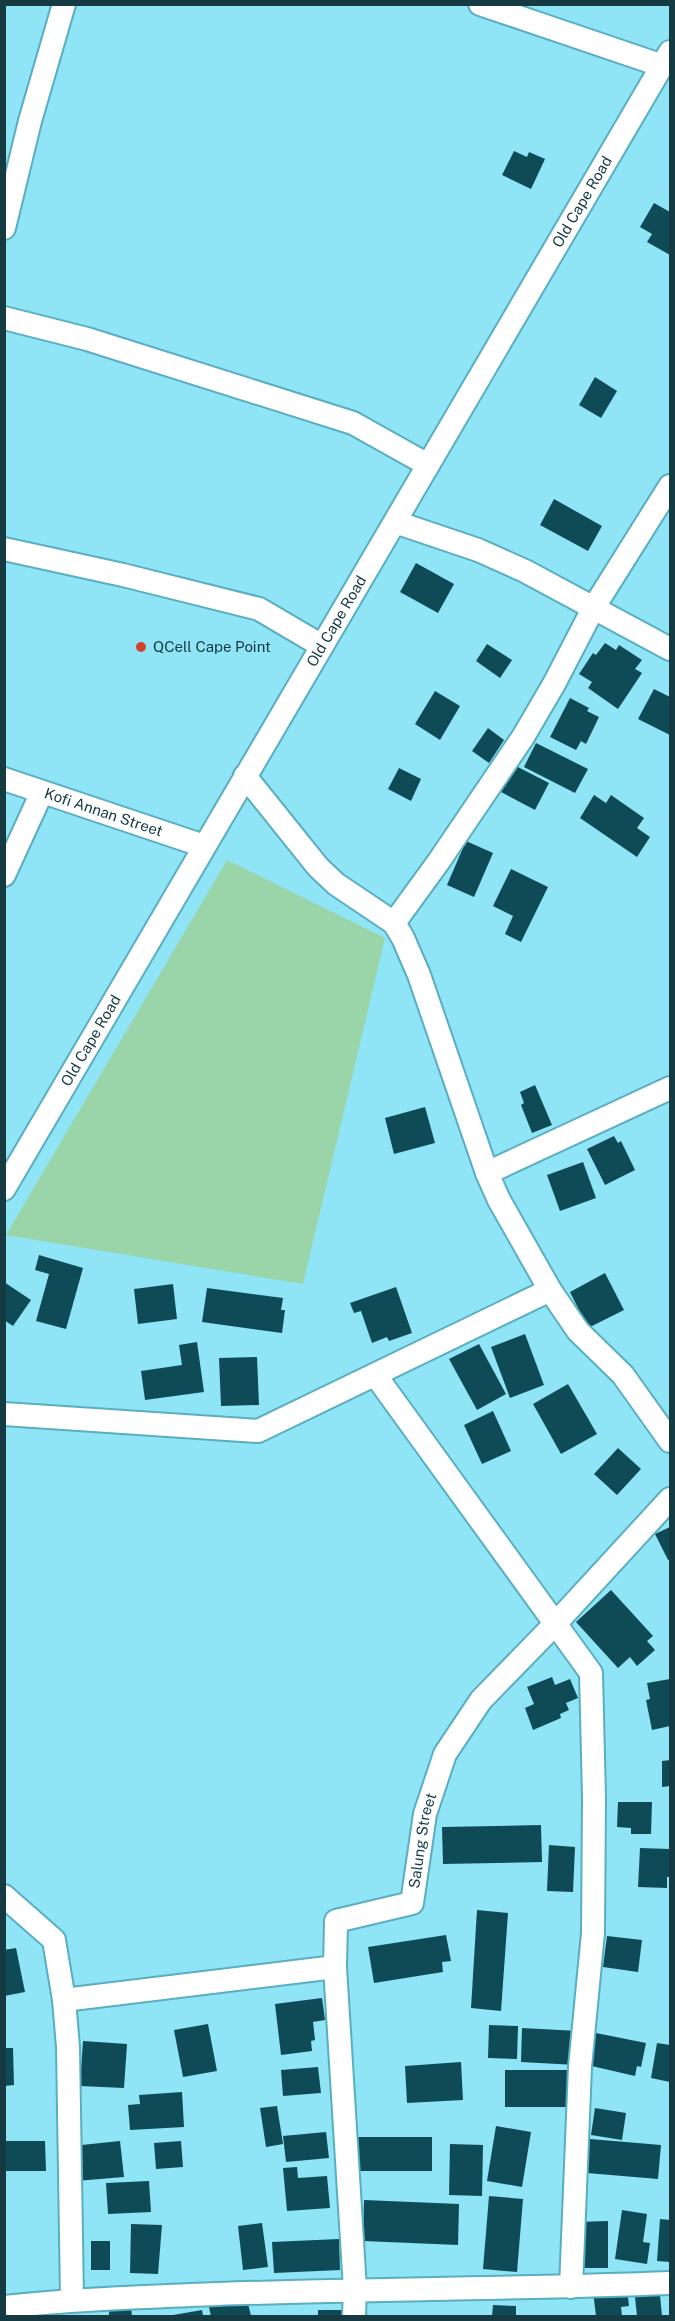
<svg xmlns="http://www.w3.org/2000/svg" width="675" height="2321" font-family="'Public Sans',sans-serif">
<style>
.green{fill:#99d5a9}
.building{fill:#0f4b56}
.lines{fill:none;stroke-linecap:round;stroke-linejoin:round}
.minor-casing{stroke:#59aec0;stroke-width:26}
.minor{stroke:#fff;stroke-width:22}
.poi-dot{fill:#ce432a;stroke:#8fe4f6;stroke-width:2}
.labels{text-anchor:middle;stroke-width:6;stroke-linejoin:round;paint-order:stroke}
.street-label{font-size:15px;fill:#163a41;stroke:#8fe4f6}
.poi-label{font-size:15px;fill:#163a41;stroke:#8fe4f6;text-anchor:start}
</style>
<rect width="100%" height="100%" fill="#8fe4f6"/>
<path class="green" d="M227 860 385 938 303 1284 6 1235Z"/>
<g class="building">
<path d="M514 151 527 157 529 152 545 159 531 189 502 175Z"/>
<path d="M654 203 670 212V255L647 242 652 234 640 227Z"/>
<path d="M595 377 617 391 601 418 579 405Z"/>
<path d="M554 499 602 526 588 551 540 525Z"/>
<path d="M416 563 454 584 438 613 400 592Z"/>
<path d="M605 643 616 650 619 645 642 660 635 669 642 673 618 709 588 688 592 682 579 674 593 653 596 655Z"/>
<path d="M487 644 512 660 500 678 476 661Z"/>
<path d="M654 689 670 697V735L638 719Z"/>
<path d="M435 691 460 706 440 740 415 724Z"/>
<path d="M570 698 589 708 587 711 599 717 586 744 581 741 576 750 550 737Z"/>
<path d="M488 728 504 740 489 763 472 751Z"/>
<path d="M536 743 588 769 575 793 524 767Z"/>
<path d="M514 765 549 783 535 810 501 792Z"/>
<path d="M399 768 421 779 411 801 388 789Z"/>
<path d="M594 795 606 803 611 795 644 818 637 828 650 837 637 857 580 818Z"/>
<path d="M466 841 493 853 474 897 447 885Z"/>
<path d="M511 869 548 887 521 942 505 934 513 916 493 906Z"/>
<path d="M535 1085 552 1125 532 1133 521 1105 524 1103 520 1092Z"/>
<path d="M425 1107 435 1143 394 1154 385 1118Z"/>
<path d="M614 1136 618 1143 621 1141 635 1170 605 1185 587 1149Z"/>
<path d="M583 1162 596 1198 560 1211 547 1175Z"/>
<path d="M39 1255 83 1268 66 1329 36 1321 49 1274 35 1270Z"/>
<path d="M605 1273 624 1310 588 1328 570 1292Z"/>
<path d="M4 1282 31 1300 13 1326 4 1320Z"/>
<path d="M173 1284 177 1319 138 1324 134 1289Z"/>
<path d="M396 1287 412 1333 389 1341 387 1337 372 1343 361 1311 354 1313 350 1303Z"/>
<path d="M207 1288 283 1298 281 1310H285L282 1333 202 1322Z"/>
<path d="M525 1334 544 1385 510 1398 491 1347Z"/>
<path d="M197 1342 204 1392 145 1400 141 1371 182 1365 179 1345Z"/>
<path d="M479 1344 506 1394 477 1410 449 1359Z"/>
<path d="M257 1357 259 1405 221 1406 219 1358Z"/>
<path d="M568 1384 597 1434 561 1454 533 1404Z"/>
<path d="M493 1411 511 1451 482 1464 464 1425Z"/>
<path d="M618 1448 641 1469 617 1495 594 1474Z"/>
<path d="M670 1527V1559L668 1560 655 1534Z"/>
<path d="M611 1590 653 1636 647 1641 655 1650 637 1666 630 1657 618 1668 576 1622Z"/>
<path d="M552 1677 555 1685 570 1679 578 1698 566 1703 569 1710 560 1714 561 1718 533 1730 525 1708 534 1704 527 1687Z"/>
<path d="M670 1679V1726L652 1730 646 1700 650 1699 647 1683Z"/>
<path d="M670 1760V1786L662 1787V1761Z"/>
<path d="M618 1802H652L651 1834H631V1828L617 1827Z"/>
<path d="M541 1825 542 1862 443 1864 442 1827Z"/>
<path d="M549 1845 575 1847 573 1892 547 1891Z"/>
<path d="M640 1848 670 1849V1877H667V1888L638 1887Z"/>
<path d="M477 1910 508 1913 501 2011 471 2008Z"/>
<path d="M446 1935 451 1961 442 1962 443 1972 374 1983 368 1947Z"/>
<path d="M607 1936 642 1940 638 1972 603 1967Z"/>
<path d="M16 1948 25 1992 4 1996V1950Z"/>
<path d="M322 1998 325 2020 313 2022 315 2040 311 2041 312 2051 281 2055 275 2004Z"/>
<path d="M208 2024 217 2071 183 2077 174 2030Z"/>
<path d="M489 2025 518 2026 517 2059 488 2058Z"/>
<path d="M522 2028 578 2031 576 2065 521 2062Z"/>
<path d="M591 2032 646 2043 641 2067 637 2066 635 2076 583 2064Z"/>
<path d="M83 2041 127 2044 124 2088 80 2086Z"/>
<path d="M657 2043 670 2045V2082L651 2078Z"/>
<path d="M4 2048H13L14 2085 4 2086Z"/>
<path d="M461 2062 463 2100 407 2103 405 2066Z"/>
<path d="M318 2067 321 2093 283 2096 281 2070Z"/>
<rect x="505" y="2070" width="69" height="37"/>
<path d="M182 2092 184 2127 130 2130 128 2105 140 2104 139 2095Z"/>
<path d="M277 2106 283 2144 266 2147 260 2108Z"/>
<path d="M595 2108 626 2113 622 2140 591 2135Z"/>
<path d="M496 2126 531 2132 522 2187 487 2181Z"/>
<path d="M326 2132 329 2158 286 2162 283 2136Z"/>
<rect x="356" y="2137" width="76" height="34"/>
<path d="M590 2139 661 2145 658 2179 587 2173Z"/>
<path d="M4 2141H45L46 2171H4Z"/>
<path d="M120 2141 124 2177 76 2181 72 2146Z"/>
<path d="M181 2141 183 2167 156 2169 154 2143Z"/>
<path d="M450 2144 483 2145 482 2196 449 2195Z"/>
<path d="M297 2167 298 2178 327 2176 330 2208 287 2211 283 2168Z"/>
<path d="M149 2181 151 2212 108 2214 106 2183Z"/>
<path d="M489 2196 523 2199 517 2272 483 2269Z"/>
<path d="M364 2200 459 2204 458 2245 363 2241Z"/>
<path d="M622 2210 647 2214 643 2242 650 2243 647 2264 615 2259Z"/>
<path d="M660 2219 670 2220V2262L657 2261Z"/>
<path d="M608 2221V2268H579L578 2222Z"/>
<path d="M262 2223 268 2267 243 2270 238 2226Z"/>
<path d="M131 2224 162 2225 158 2274 130 2273Z"/>
<path d="M339 2239 340 2270 274 2273 272 2242Z"/>
<rect x="91" y="2241" width="19" height="29"/>
<path d="M659 2285 662 2316H637L634 2288Z"/>
<path d="M627 2288 629 2306 621 2307 622 2316H596L593 2291Z"/>
<path d="M246 2295 251 2316H211L208 2303Z"/>
<path d="M493 2305 516 2306V2316H492Z"/>
<path d="M131 2307 132 2316H109V2309Z"/>
<path d="M202 2310 203 2316H173V2315Z"/>
<rect x="318" y="2310" width="25" height="6"/>
</g>
<g class="lines">
<g class="minor-casing">
<g id="minor">
<path d="M480 4 663 66"/>
<path d="M4 228 30 121 64 4"/>
<path d="M4 318 87 339 353 423 428 465"/>
<path d="M395 522 478 550 525 571 670 649"/>
<path d="M4 549 123 575 259 609 322 646"/>
<path d="M245 776 318 867 336 884 394 923 403 938 419 975 487 1173 499 1200 550 1290 578 1331 623 1375 670 1441"/>
<path id="s1" d="M4 779 204 846"/>
<path d="M4 875 42 792"/>
<path d="M394 923 439 861 523 737 554 684 594 607 670 486"/>
<path d="M487 1173 670 1088"/>
<path id="s2" d="M4 1189 670 52"/>
<path d="M376 1376 591 1673 594 1798 593 1933 580 2067 571 2287"/>
<path d="M4 1414 258 1431 550 1290"/>
<path d="M4 1896 54 1940 64 2000 68 2047 72 2299"/>
<path d="M64 2000 335 1967"/>
<path d="M4 2307C75 2299 146 2297 217 2294 368 2289 519 2289 670 2283"/>
<path id="s3" d="M354 2316 355 2289 335 1967 336 1921 412 1903 425 1814 445 1754 481 1700 556 1623 670 1499"/>
</g>
</g>
<use href="#minor" class="minor"/>
</g>
<circle class="poi-dot" cx="141" cy="647" r="6"/>
<g class="labels">
<g class="street-label">
<text dy="5" stroke="none"><textPath href="#s2" startOffset="1144">Old Cape Road</textPath></text>
<text dy="5" stroke="none"><textPath href="#s2" startOffset="658">Old Cape Road</textPath></text>
<text dy="5" stroke="none"><textPath href="#s1" startOffset="105">Kofi Annan Street</textPath></text>
<text dy="5" stroke="none"><textPath href="#s2" startOffset="172">Old Cape Road</textPath></text>
<text dy="5" stroke="none"><textPath href="#s3" startOffset="537">Salung Street</textPath></text>
</g>
<g class="poi-label">
<text x="153" y="652">QCell Cape Point</text>
</g>
</g>
<rect width="675" height="2321" fill="none" stroke="#163a41" stroke-width="12"/>
</svg>
